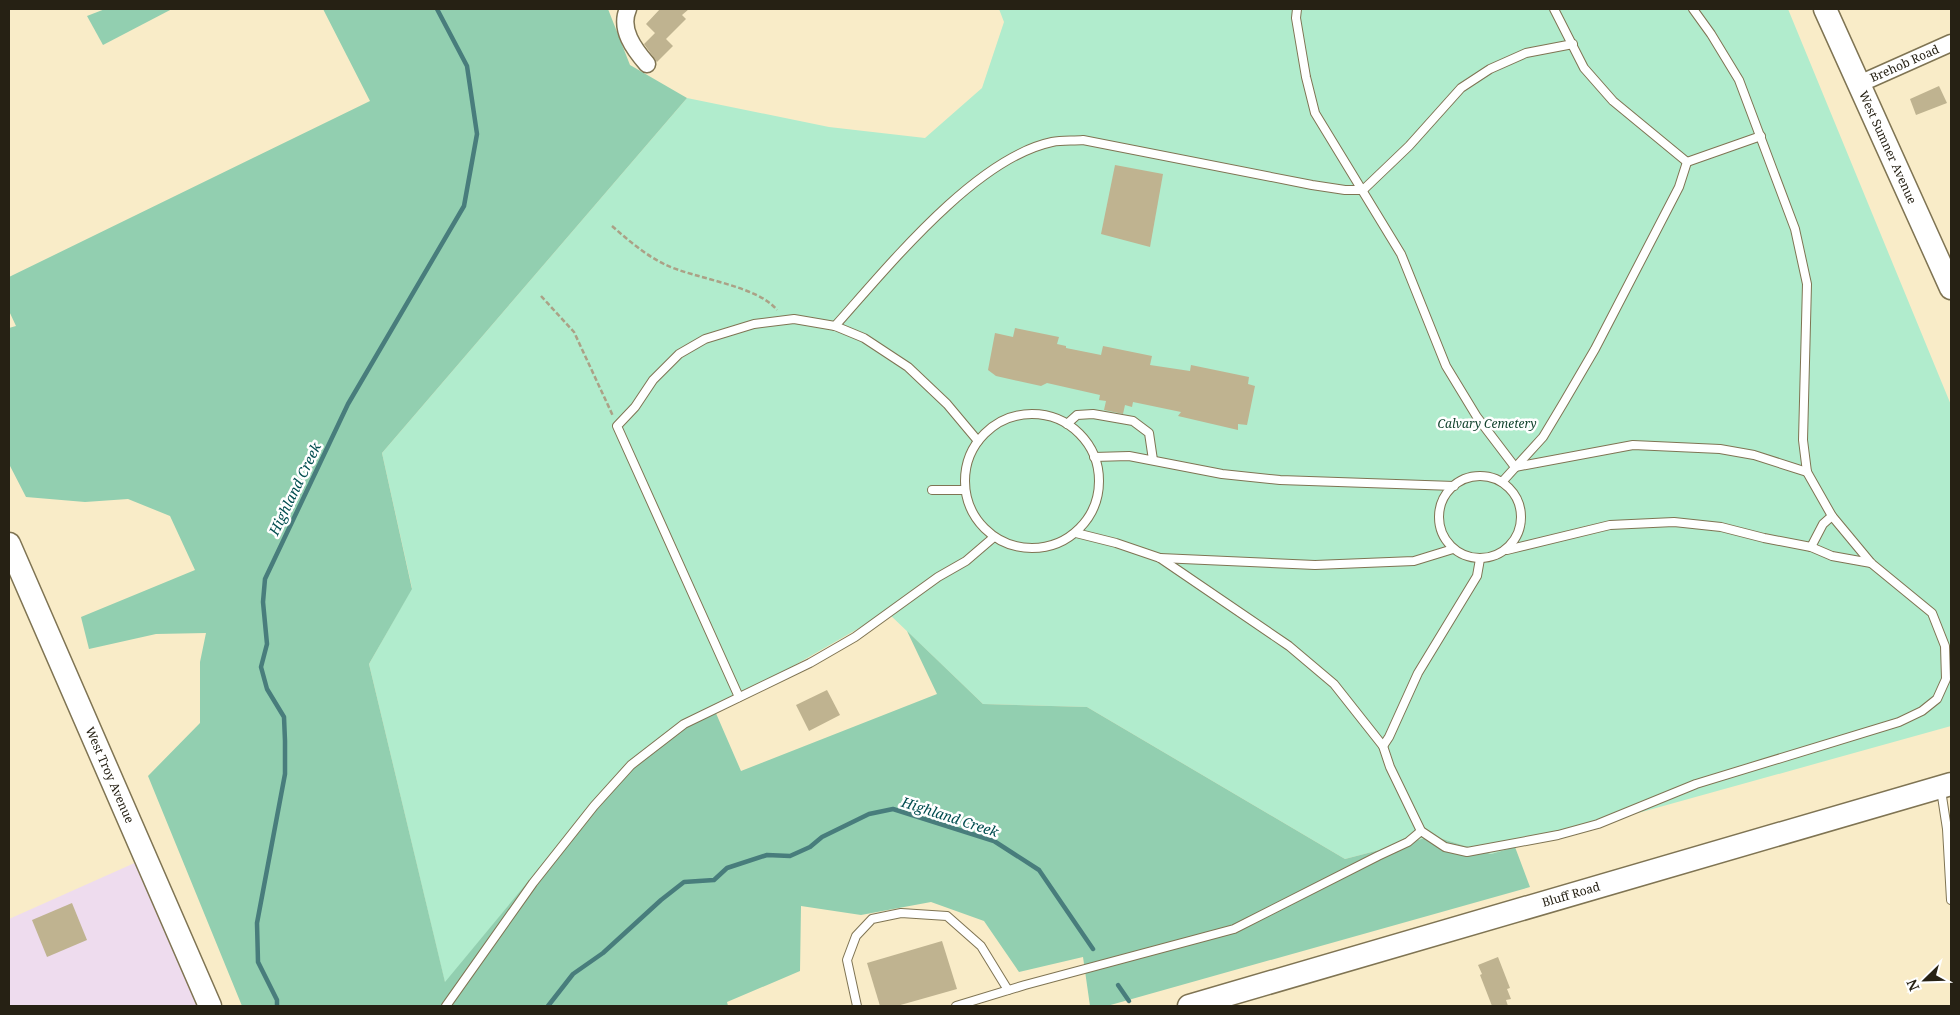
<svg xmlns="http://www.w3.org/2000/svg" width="1960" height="1015" font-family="'Noto Serif',serif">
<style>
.industrial{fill:#eedcee}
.green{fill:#b1eccd}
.forest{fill:#92cfb0}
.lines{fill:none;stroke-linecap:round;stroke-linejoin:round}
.stream{stroke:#487d7c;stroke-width:4.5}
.building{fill:#bfb390}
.lane-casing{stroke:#7f7453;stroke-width:10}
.street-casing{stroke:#7f7453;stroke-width:19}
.secondary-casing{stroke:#7f7453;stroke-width:25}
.path{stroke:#aba186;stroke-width:2.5;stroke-dasharray:5 2.5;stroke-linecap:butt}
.lane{stroke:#fff;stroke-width:8}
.street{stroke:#fff;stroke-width:16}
.secondary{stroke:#fff;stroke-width:22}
.labels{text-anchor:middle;stroke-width:5;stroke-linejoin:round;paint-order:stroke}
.street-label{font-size:12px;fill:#262114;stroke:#fff}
.park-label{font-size:12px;font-style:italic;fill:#12432e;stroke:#fff}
.water-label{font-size:14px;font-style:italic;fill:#024d50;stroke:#fff}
</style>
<rect width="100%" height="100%" fill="#f9ecc8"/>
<path class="industrial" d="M139 861 200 1006H9V919Z"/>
<path class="green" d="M999 9H1788L1951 405V726L1491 854 1433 836 1345 859 1087 707 983 704 887 612 627 762 445 983 369 664 412 588 382 453 687 98 829 127 925 138 982 88 1004 22Z"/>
<g class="forest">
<path d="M105 9H172L103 45 87 16Z"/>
<path d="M323 9H608L630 65 687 98 382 453 412 589 369 664 445 982 627 762 715 711 741 771 937 694 907 631 983 704 1087 707 1345 859 1433 836 1491 854 1515 847 1530 887 1107 1006H1090L1083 957 1019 972 984 921 931 902 861 915 801 906 800 971 727 1002 728 1006H242L148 776 200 723V662L206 633 156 634 89 649 81 617 195 570 170 516 128 499 85 502 26 497 9 464V328L16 326 9 311V277L370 101Z"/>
</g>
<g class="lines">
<g class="stream">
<path d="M1118 985 1129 1001"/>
<path d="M277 1006V1000L258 962 257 923 285 774V741L284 717 267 689 261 667 267 644 263 602 265 579 348 404 464 206 477 134 467 66 437 9"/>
<path d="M548 1006 573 974 603 953 661 900 684 882 714 880 727 868 767 855 790 856 810 847 822 837 869 814 893 809 994 841 1039 870 1093 949"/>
</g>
</g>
<g class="building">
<path d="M660 9H689L682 15 686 19 666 39 673 46 657 62 644 44 655 33 646 24Z"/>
<path d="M1939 86 1947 103 1916 115 1910 99Z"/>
<path d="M1115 165 1163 174 1150 247 1101 234Z"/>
<path d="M1015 328 1059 337 1057 344 1066 346V348L1101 355 1103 346 1152 356 1150 365 1190 371 1191 365 1249 377 1248 384 1255 386 1247 425 1238 424V430L1178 416 1181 412 1133 402 1132 407 1125 405 1123 414 1104 410 1106 401 1099 400 1100 395 1047 383 1041 386 996 376 988 370 995 333 1013 337Z"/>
<path d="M827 690 840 715 809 731 796 705Z"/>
<path d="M72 903 87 940 47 957 32 920Z"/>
<path d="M942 941 957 989 897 1006H880L867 963Z"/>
<path d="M1498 957 1510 988 1507 989 1511 999 1506 1000 1508 1006H1492L1480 975 1482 974 1478 965Z"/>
</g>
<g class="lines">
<g class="lane-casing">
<g id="lane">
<path d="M1297 9 1296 18 1306 77 1315 113 1401 254 1446 366 1477 417 1515 467"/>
<path d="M1554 9 1584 68 1613 101 1687 162"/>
<path d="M1687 162 1761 136"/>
<path d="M835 326C887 268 975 158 1052 142 1062 140 1073 141 1083 140L1312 185 1345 190H1363L1409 146 1461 88 1490 69 1526 53 1573 44"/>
<circle cx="1032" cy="481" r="67"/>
<path d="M1067 424 1077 415 1093 414 1133 421 1149 433 1153 460"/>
<path d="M1094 457 1129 456 1222 474 1280 480 1454 486"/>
<path d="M1515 467 1633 445 1720 449 1754 455 1807 472"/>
<circle cx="1480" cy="517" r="41"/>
<path d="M1502 482 1543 437 1564 402 1595 349 1679 187 1687 162"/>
<path d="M932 490H965"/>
<path d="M1076 533 1116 543 1160 558 1289 646 1334 684 1383 746 1390 767 1421 831 1445 847 1467 852 1558 835 1598 824 1696 784 1899 722 1922 711 1937 699 1946 679 1945 646 1932 613 1871 563 1832 516 1807 472 1803 440 1807 284 1795 229 1739 80 1711 34 1693 9"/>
<path d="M1811 547 1823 524 1832 516"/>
<path d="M1507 550 1610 525 1674 522 1721 527 1764 538 1811 547 1832 556 1871 563"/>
<path d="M1160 558 1315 565 1414 561 1453 549"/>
<path d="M739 697 617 426 635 407 653 380 679 354 705 339 754 324 794 319 835 326 864 338 908 367 947 404 978 441"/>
<path d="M1383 746 1389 737 1418 673 1477 576 1480 559"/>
<path d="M1941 790 1947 829 1951 900"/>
<path d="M446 1006 533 883 594 806 631 765 684 724 810 663 855 637 938 577 966 561 994 537"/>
<path d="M857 1006 847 960 856 936 872 919 901 913 947 916 981 946 1008 990"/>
<path d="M956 1006 1025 985 1234 929 1378 856 1408 842 1421 831"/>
</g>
</g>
<g class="street-casing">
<g id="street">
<path d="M628 9C619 29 634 49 647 64"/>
<path id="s1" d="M1859 84 1951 43"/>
</g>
</g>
<g class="secondary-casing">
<g id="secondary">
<path id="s2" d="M1825 9 1951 288"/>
<path id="s3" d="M9 544 210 1006"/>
<path id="s4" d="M1189 1006 1951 784"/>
</g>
</g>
<g class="path">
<path d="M612 226C628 240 644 254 664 264 694 279 757 285 777 310"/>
<path d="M541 296 574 332 613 416"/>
</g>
<use href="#lane" class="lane"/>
<use href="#street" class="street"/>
<use href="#secondary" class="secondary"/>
</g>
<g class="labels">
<g class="street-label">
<text dy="4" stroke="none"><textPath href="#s1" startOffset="50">Brehob Road</textPath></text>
<text dy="4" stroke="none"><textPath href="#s2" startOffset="152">West Sumner Avenue</textPath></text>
<text dy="4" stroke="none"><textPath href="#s3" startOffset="252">West Troy Avenue</textPath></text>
<text dy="4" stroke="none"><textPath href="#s4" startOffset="398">Bluff Road</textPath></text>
</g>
<g class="park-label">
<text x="1487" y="428">Calvary Cemetery</text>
</g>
<g class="water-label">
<text transform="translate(295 489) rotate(-64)" y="5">Highland Creek</text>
<text transform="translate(950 817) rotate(18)" y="5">Highland Creek</text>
</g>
</g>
<rect width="1960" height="1015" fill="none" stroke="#262114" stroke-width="20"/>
<g transform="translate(1925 980) rotate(247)" stroke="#ffffff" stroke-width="4" paint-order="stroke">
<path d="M0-4L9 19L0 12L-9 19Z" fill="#262114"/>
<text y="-8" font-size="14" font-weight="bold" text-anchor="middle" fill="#262114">N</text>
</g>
</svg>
